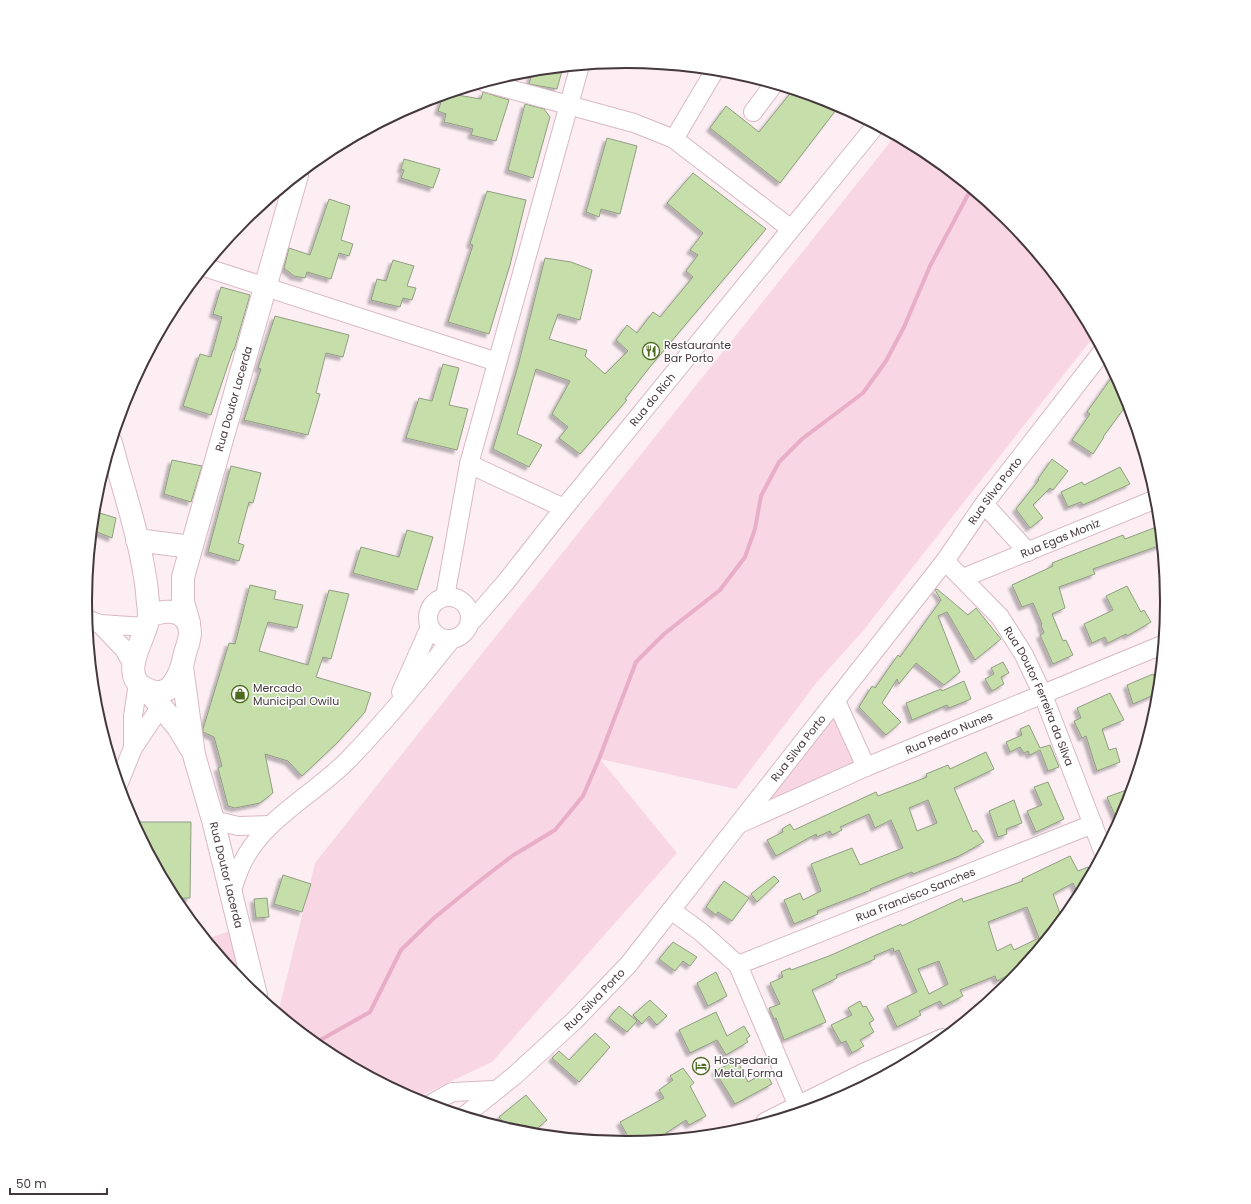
<svg xmlns="http://www.w3.org/2000/svg" width="1251" height="1204" font-family="Poppins,sans-serif">
<style>
.green{fill:#f9d6e4}
.lines{fill:none;stroke-linecap:round;stroke-linejoin:round}
.stream{stroke:#e9aec7;stroke-width:4}
.building{fill:#c6dfaa;stroke:#919d83;fill-rule:evenodd;filter:url(#shadow)}
.minor-casing{stroke:#d9b9c5;stroke-width:20}
.major-casing{stroke:#d9b9c5;stroke-width:24}
.minor{stroke:#fff;stroke-width:18}
.major{stroke:#fff;stroke-width:22}
.labels{text-anchor:middle;stroke-width:3;stroke-linejoin:round;paint-order:stroke}
.poi-label{font-size:11px;fill:#45383d;stroke:#fff;text-anchor:start}
.street-label{font-size:11px;fill:#45383d;stroke:#fff}
.rim{fill:none;stroke:#45383d;stroke-width:2}
</style>
<defs>
<filter id="shadow"><feDropShadow dx="-3.5" dy="3.5" stdDeviation="1" flood-color="#0004"/></filter>
</defs>
<rect width="100%" height="100%" fill="#fceef3"/>
<g class="green">
<path d="M895 136 926 152 1008 220 1075 302 1094 336 862 632 817 682 736 789 600 759 677 853 492 1062 414 1099 325 1052 278 1013 315 863Z"/>
<path d="M835 709 858 763 754 812Z"/>
<path d="M230 931 243 984 206 939Z"/>
</g>
<g class="lines">
<path class="stream" d="M315 1043 370 1012 401 950 434 918 477 883 512 856 555 830 583 796 599 759 636 662 664 634 720 590 745 557 755 529 761 496 779 462 802 439 863 393 886 361 904 327 930 266 971 189"/>
</g>
<g class="building">
<path d="M563 67 557 89 529 84 533 70Z"/>
<path d="M793 90 839 106 780 183 710 128 726 106 759 132Z"/>
<path d="M483 92 509 100 496 141 471 135 473 129 444 122 446 114 438 111 443 96 450 98 451 94 481 99Z"/>
<path d="M525 104 544 109 550 117 533 178 508 170Z"/>
<path d="M607 138 637 146 620 214 601 209 599 217 586 212Z"/>
<path d="M404 159 440 169 433 188 401 178 404 170 401 169Z"/>
<path d="M693 173 766 229 649 368 625 399 627 400 580 454 559 438 568 427 552 414 570 381 536 369 517 434 542 445 529 467 493 449 518 366 545 258 571 262 592 270 580 320 558 314 549 339 587 350 585 356 605 374 628 351 616 340 627 325 637 333 653 312 660 317 693 277 686 271 698 255 690 250 703 233 667 203Z"/>
<path d="M487 191 526 200 510 265 489 334 448 322 473 245 470 244Z"/>
<path d="M329 199 350 206 341 240 353 244 349 256 339 253 331 279 307 272 305 278 294 276 284 268 289 248 310 255Z"/>
<path d="M393 260 414 266 407 286 416 288 412 300 403 298 400 307 371 300 377 279 386 281Z"/>
<path d="M221 287 250 295 234 350H233L211 415 183 406 200 354 211 357 222 317 213 314Z"/>
<path d="M275 316 349 335 343 357 326 353 316 393 320 394 308 435 244 420 261 369 258 368Z"/>
<path d="M443 364 459 368 449 405 468 409 457 450 406 438 419 398 432 401Z"/>
<path d="M1114 374 1128 403 1103 437H1104L1093 454 1072 440 1090 414 1087 412Z"/>
<path d="M1052 459 1068 471 1053 490 1050 488 1033 505 1043 518 1030 528 1016 509 1039 480 1038 479Z"/>
<path d="M172 460 202 466 191 502 164 494Z"/>
<path d="M231 466 261 473 253 503 249 502 238 543 244 545 239 561 208 552Z"/>
<path d="M1120 467 1130 484 1083 505 1081 502 1068 507 1061 492 1082 482 1084 485Z"/>
<path d="M93 511 116 518 112 538 92 530Z"/>
<path d="M1159 526 1161 545 1093 569 1095 574 1059 587 1065 608 1052 614 1063 641 1066 640 1073 655 1053 664 1040 635 1044 633 1041 625 1042 624 1033 603 1022 607 1012 585 1053 566 1052 563 1123 535 1125 539Z"/>
<path d="M407 530 433 537 417 590 353 573 361 547 399 557Z"/>
<path d="M250 585 276 591 274 599 303 605 297 628 268 622 259 651 308 665 329 590 349 594 331 659 323 657 316 677 371 693 365 712 338 742 302 776 288 761 265 754 273 793 260 803 235 808 228 806 218 768 222 766 214 737 203 732V729L229 643 235 644Z"/>
<path d="M1127 586 1141 612 1144 610 1151 622 1127 636 1126 634 1108 643 1105 637 1092 643 1084 624 1113 610 1106 596Z"/>
<path d="M937 589 968 615 976 608 1001 639 975 660 947 612 938 616 960 672 944 685 916 663 899 684 897 679 882 703 901 722 886 735 859 707 872 686 875 688 898 655 900 657 941 600 935 590Z"/>
<path d="M1003 662 1009 673 1001 677 1004 684 992 691 985 679 994 674 991 668Z"/>
<path d="M1153 674 1158 685V693L1133 704 1127 685Z"/>
<path d="M964 681 971 699 949 708 947 705 912 720 906 703 941 689 942 691Z"/>
<path d="M1110 693 1124 720 1102 729 1109 750 1116 748 1120 762 1097 771 1086 736 1082 738 1074 721 1081 718 1077 708Z"/>
<path d="M1029 725 1040 748 1050 745 1059 767 1048 771 1040 750 1030 755 1028 751 1024 753 1020 747 1010 752 1006 742 1022 735 1020 729Z"/>
<path d="M986 752 994 769 954 788 973 832 976 830 984 842 959 856 913 874 912 872 870 889 871 890 817 911 818 914 794 924 784 900 800 893 803 900 821 891 811 864 852 848 860 865 903 848 891 820 875 828 869 814 840 827 842 830 832 835 830 831 817 837 816 834 776 856 767 840 783 832 782 829 790 824 794 830 876 792 878 796 927 777 926 774 948 765 950 769ZM928 800 937 823 917 831 909 808Z"/>
<path d="M1048 782 1064 819 1036 832 1027 811 1042 805 1034 787Z"/>
<path d="M1132 788 1122 815 1116 818 1107 797Z"/>
<path d="M1014 800 1022 823 1006 829 1007 834 998 837 989 811Z"/>
<path d="M133 822H191L190 898H173Z"/>
<path d="M1070 856 1078 871 1088 867 1091 874 1079 896 1073 883 1053 894 1062 919 1021 969 997 981 995 976 960 990 963 996 943 1006 940 1001 919 1011 921 1015 897 1027 887 1006 917 992 899 950 894 952 893 948 874 956 875 959 836 975 837 978 812 990 826 1022 784 1040 776 1018 774 1019 769 1008 780 1004 770 983 783 977 781 972 790 968 791 970 829 956 901 924 902 926 962 898 963 902 1023 881 1022 879ZM1027 907 1039 938 1014 950 1011 944 997 951 988 922ZM939 961 948 984 929 994 918 969Z"/>
<path d="M283 875 311 884 302 912 274 904Z"/>
<path d="M774 876 779 881 757 902 751 894Z"/>
<path d="M724 881 749 898 732 921 718 912 716 915 706 907Z"/>
<path d="M267 898 269 917 256 918 254 899Z"/>
<path d="M673 942 697 957 690 966 683 961 675 971 659 959Z"/>
<path d="M716 972 727 996 708 1006 697 983Z"/>
<path d="M650 1000 667 1016 657 1025 649 1016 642 1024 633 1015Z"/>
<path d="M860 1001 863 1007 866 1006 874 1020 869 1023 874 1032 860 1040 864 1046 852 1053 846 1041 841 1043 831 1025 852 1015 848 1008Z"/>
<path d="M619 1006 637 1021 627 1032 609 1018Z"/>
<path d="M716 1012 727 1036 744 1026 750 1036 746 1039 748 1042 726 1055 717 1040 690 1053 679 1030Z"/>
<path d="M595 1033 610 1047 579 1082 552 1058 559 1051 569 1060Z"/>
<path d="M737 1060 748 1082 766 1072 772 1084 735 1104 715 1071Z"/>
<path d="M683 1068 694 1083 690 1086 706 1116 689 1125 686 1120 666 1133 670 1139 631 1142 620 1122 664 1098 659 1090 673 1080 670 1076Z"/>
<path d="M526 1095 547 1120 532 1133 526 1125 518 1132 509 1129 499 1117Z"/>
</g>
<g class="lines">
<g class="minor-casing">
<g id="minor">
<path d="M484 82 634 123 674 139 791 229"/>
<path d="M753 112 774 84"/>
<path d="M674 139 715 70"/>
<path d="M204 267 497 362"/>
<path d="M469 464 564 508"/>
<path d="M984 504 1028 552"/>
<path id="s1" d="M945 561 1000 617 1024 655 1043 695 1103 851"/>
<path id="s2" d="M963 578 1156 499"/>
<circle cx="449" cy="618" r="21"/>
<path d="M445 597 469 464 580 65"/>
<path d="M86 619 100 624 145 627"/>
<path id="s3" d="M471 622 505 583 564 508 876 125"/>
<path d="M100 624 124 649 133 665"/>
<path d="M401 692 430 627"/>
<path d="M836 701 866 767"/>
<path d="M133 747V716L138 683"/>
<path d="M118 785 133 748 161 706"/>
<path d="M213 820 238 826 271 825"/>
<path id="s4" d="M739 824 866 767 1162 645"/>
<path d="M230 895C235 883 238 869 245 858 266 818 317 792 348 760 385 722 418 681 451 640"/>
<path d="M671 910 701 932 738 965 798 1106"/>
<path id="s5" d="M738 965 1093 824"/>
<path d="M429 1105 452 1092 494 1090"/>
<path id="s6" d="M464 1116 514 1076 574 1021 628 965 945 561 984 504 1102 352"/>
<path d="M765 1122 863 1073 943 1038"/>
</g>
</g>
<g class="major-casing">
<g id="major">
<path d="M111 443C124 492 141 541 147 591 147 598 149 607 149 615 148 635 120 669 141 686 147 690 151 692 158 692 164 692 170 689 173 684 180 675 183 664 185 653 187 647 190 639 190 633 189 608 166 609 149 616"/>
<path d="M137 540 191 547"/>
<path id="s7" d="M189 623 183 602V577L297 175"/>
<path id="s8" d="M182 667 194 755 213 820 256 995"/>
<path d="M148 691 178 727 190 747"/>
</g>
</g>
<use href="#minor" class="minor"/>
<use href="#major" class="major"/>
</g>
<defs>
<g id="restaurant-ring" transform="scale(0.9)"><circle r="9.5" fill="#fff" stroke="#4d6a1e" stroke-width="1.5"/><path d="M-5-6h1v4h1v-4h1v4h1v-4h1v5L-1.5 .5V6h-2V.5L-5-1ZM5-6V6H3V1.5H1.5Q1.5-4 5-6Z" fill="#4d6a1e"/></g>
<g id="shop-ring" transform="scale(0.9)"><circle r="9.5" fill="#fff" stroke="#4d6a1e" stroke-width="1.5"/><path d="M-5-2.5h2.3a2.7 3.5 0 0 1 5.4 0H5L5.5 6h-11ZM-1.5-2.5h3a1.5 2.3 0 0 0-3 0Z" fill="#4d6a1e"/></g>
<g id="hotel-ring" transform="scale(0.9)"><circle r="9.5" fill="#fff" stroke="#4d6a1e" stroke-width="1.5"/><path d="M-6-4.5h1.5V1H6V5H4.5V3h-9V5H-6ZM-4 0a1.8 1.8 0 1 1 3.6 0ZM.5 0V-2.5h3Q6-2.5 6 0Z" fill="#4d6a1e"/></g>
</defs>
<g fill-rule="evenodd">
<use href="#restaurant-ring" x="651" y="351"/>
<use href="#shop-ring" x="240" y="694"/>
<use href="#hotel-ring" x="701" y="1066"/>
</g>
<g class="labels">
<g class="poi-label">
<text x="664" y="349">Restaurante<tspan x="664" dy="13">Bar Porto</tspan></text>
<text x="253" y="692">Mercado<tspan x="253" dy="13">Municipal Owilu</tspan></text>
<text x="714" y="1064">Hospedaria<tspan x="714" dy="13">Metal Forma</tspan></text>
</g>
<g class="street-label">
<text dy="4" stroke="none"><textPath href="#s7" startOffset="232">Rua Doutor Lacerda</textPath></text>
<text dy="4" stroke="none"><textPath href="#s3" startOffset="287">Rua do Rich</textPath></text>
<text dy="4" stroke="none"><textPath href="#s6" startOffset="823">Rua Silva Porto</textPath></text>
<text dy="4" stroke="none"><textPath href="#s2" startOffset="105">Rua Egas Moniz</textPath></text>
<text dy="4" stroke="none"><textPath href="#s1" startOffset="167">Rua Doutor Ferreira da Silva</textPath></text>
<text dy="4" stroke="none"><textPath href="#s4" startOffset="229">Rua Pedro Nunes</textPath></text>
<text dy="4" stroke="none"><textPath href="#s6" startOffset="499">Rua Silva Porto</textPath></text>
<text dy="4" stroke="none"><textPath href="#s8" startOffset="213">Rua Doutor Lacerda</textPath></text>
<text dy="4" stroke="none"><textPath href="#s5" startOffset="191">Rua Francisco Sanches</textPath></text>
<text dy="4" stroke="none"><textPath href="#s6" startOffset="175">Rua Silva Porto</textPath></text>
</g>
</g>
<path d="M0 0H1251V1204H0ZM92 602a534 534 0 1 1 1068 0a534 534 0 1 1-1068 0Z" fill="#fff" fill-rule="evenodd"/>
<path class="rim" d="M92 602a534 534 0 1 1 1068 0a534 534 0 1 1-1068 0Z"/>
<path d="M10 1188v6h97v-6" fill="none" stroke="#45383d" stroke-width="2"/>
<text x="16" y="1188" font-size="12" fill="#45383d" stroke="#ffffff" stroke-width="3" paint-order="stroke">50 m</text>
</svg>
